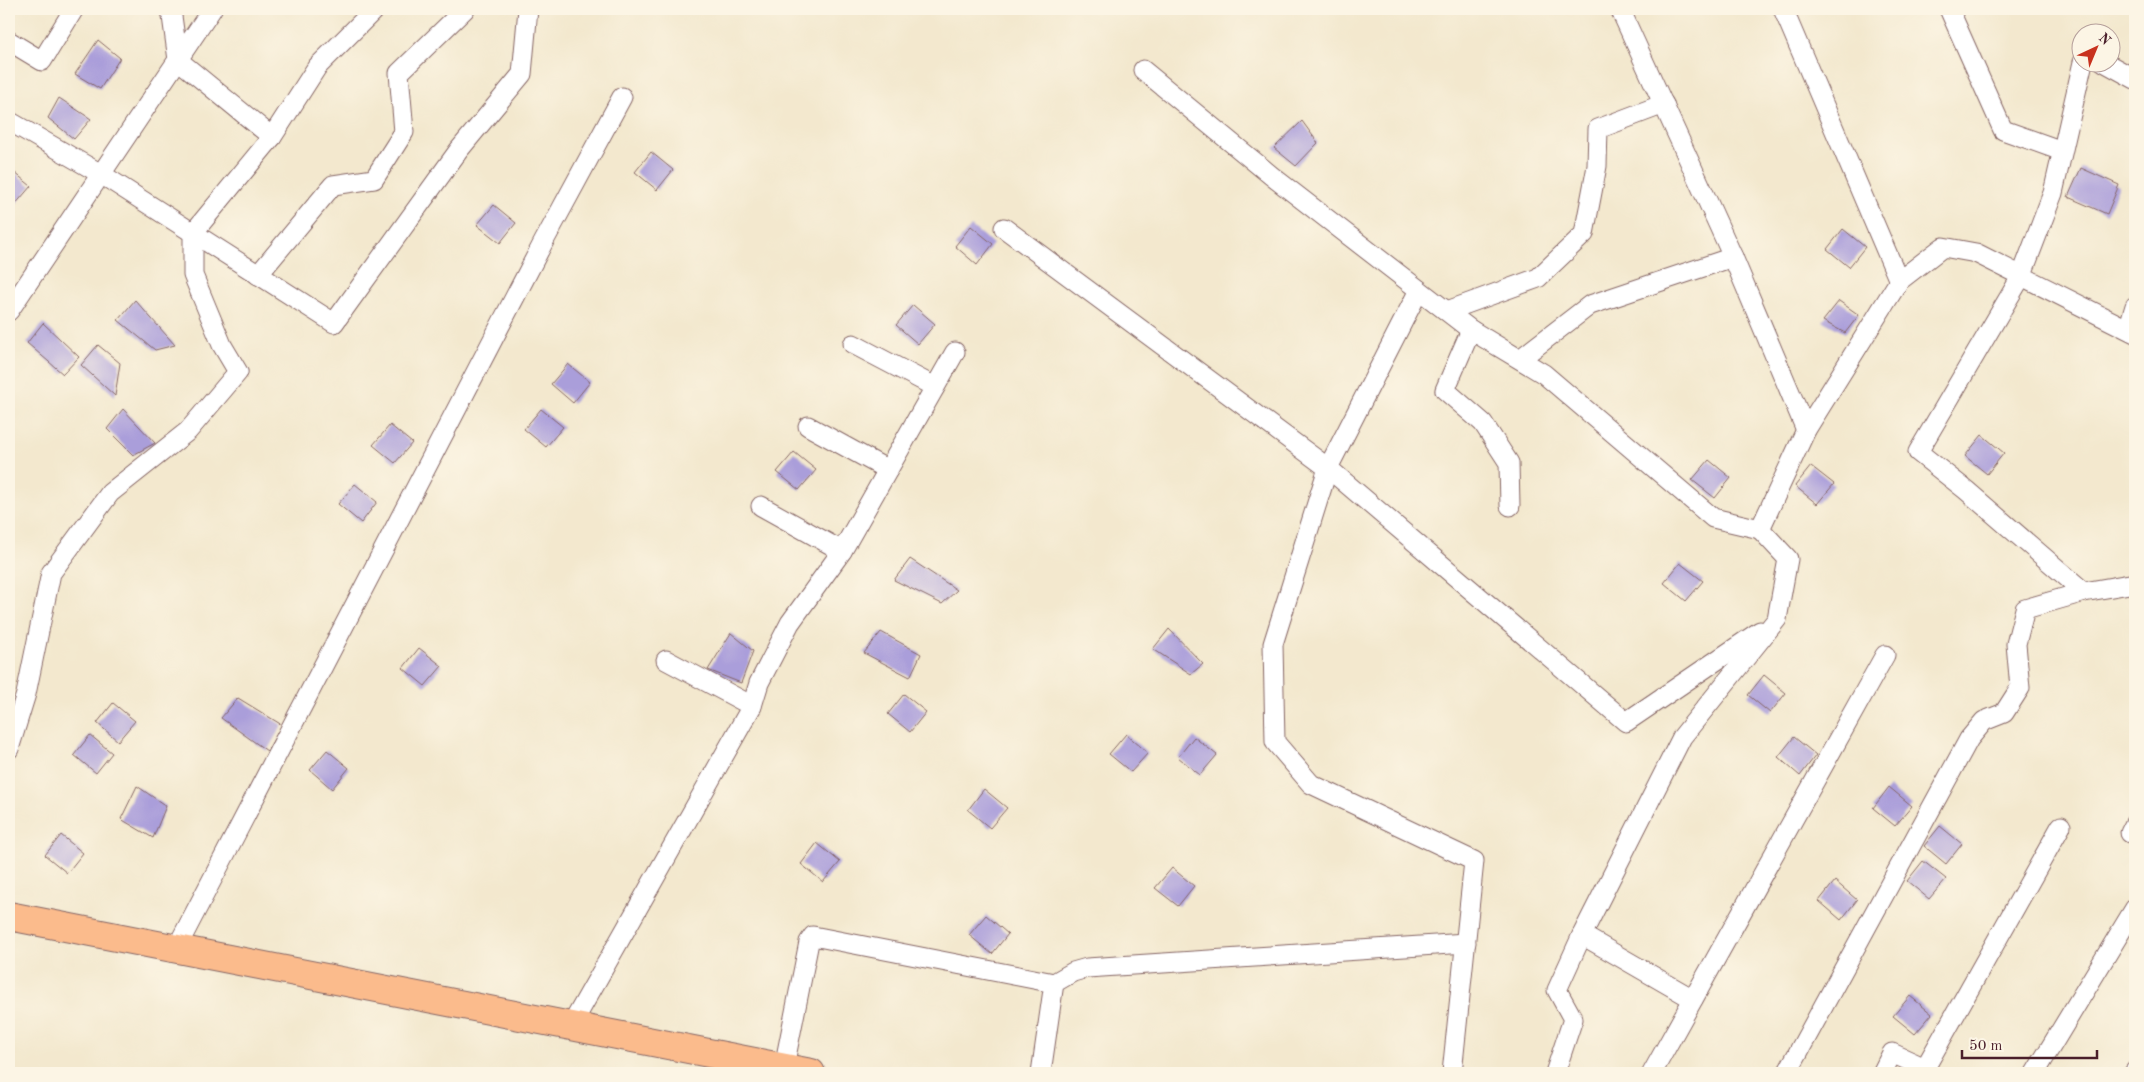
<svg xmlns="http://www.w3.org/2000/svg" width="2144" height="1082" font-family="'Old Standard TT',serif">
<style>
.building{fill:#aa9eda}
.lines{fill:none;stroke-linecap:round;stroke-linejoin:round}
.minor-casing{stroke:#856564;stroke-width:21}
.primary-casing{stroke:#856564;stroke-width:30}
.minor{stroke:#fff;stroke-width:19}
.primary{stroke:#fbbb8c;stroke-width:28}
</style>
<rect width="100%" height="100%" fill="#fcf5e5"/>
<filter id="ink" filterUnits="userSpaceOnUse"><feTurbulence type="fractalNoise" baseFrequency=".02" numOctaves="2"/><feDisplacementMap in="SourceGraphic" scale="10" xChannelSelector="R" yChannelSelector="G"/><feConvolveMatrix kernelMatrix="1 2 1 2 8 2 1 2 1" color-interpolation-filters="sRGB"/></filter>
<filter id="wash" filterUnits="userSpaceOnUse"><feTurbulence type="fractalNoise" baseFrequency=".0096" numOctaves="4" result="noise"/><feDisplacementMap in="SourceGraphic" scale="20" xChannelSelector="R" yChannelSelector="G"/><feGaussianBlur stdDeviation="1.12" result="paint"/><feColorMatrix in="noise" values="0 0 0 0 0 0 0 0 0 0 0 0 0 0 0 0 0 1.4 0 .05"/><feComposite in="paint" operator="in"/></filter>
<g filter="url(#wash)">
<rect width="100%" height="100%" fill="#f3e8ce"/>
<g id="blocks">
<g class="building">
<path d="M98 40 120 58 100 89 75 74Z"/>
<path d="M59 98 91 119 74 139 48 118Z"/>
<path d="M1302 121 1318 143 1296 166 1274 148Z"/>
<path d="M651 152 673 170 657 190 635 172Z"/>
<path d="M9 168 31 186 14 206 9 202Z"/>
<path d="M2081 168 2119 185 2107 214 2068 197Z"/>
<path d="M494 205 516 223 500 243 477 225Z"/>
<path d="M971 226 993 244 977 265 955 246Z"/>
<path d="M1843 229 1865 247 1849 267 1827 249Z"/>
<path d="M135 300 175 345 155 350 118 320Z"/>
<path d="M1839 301 1859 315 1845 333 1823 321Z"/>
<path d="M913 305 935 324 918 344 896 325Z"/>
<path d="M43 323 79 357 63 374 27 343Z"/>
<path d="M98 345 120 363 115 396 81 365Z"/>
<path d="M568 364 590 382 573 403 551 384Z"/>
<path d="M123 409 155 443 133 455 107 429Z"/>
<path d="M541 409 563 427 546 447 524 429Z"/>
<path d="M390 425 412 443 395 463 373 445Z"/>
<path d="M1982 435 2004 453 1987 474 1965 456Z"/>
<path d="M794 452 816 470 799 490 777 472Z"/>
<path d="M1709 460 1731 478 1715 498 1692 480Z"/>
<path d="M1811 466 1834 484 1817 504 1795 486Z"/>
<path d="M355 484 377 502 361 523 338 504Z"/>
<path d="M910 559 957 590 942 604 894 580Z"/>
<path d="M1680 563 1703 581 1686 601 1664 583Z"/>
<path d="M1169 629 1203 664 1191 674 1153 649Z"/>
<path d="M881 632 921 654 910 677 864 653Z"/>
<path d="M731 633 753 651 741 683 708 670Z"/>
<path d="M419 648 442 666 425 686 403 668Z"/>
<path d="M1764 675 1786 693 1770 713 1748 695Z"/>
<path d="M904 694 926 712 910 732 888 714Z"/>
<path d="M238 698 282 725 267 751 221 718Z"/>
<path d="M113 703 135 721 118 741 97 723Z"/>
<path d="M1126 734 1148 753 1131 772 1109 754Z"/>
<path d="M90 735 112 753 96 773 74 755Z"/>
<path d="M1194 737 1217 755 1200 775 1178 757Z"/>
<path d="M1794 737 1816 755 1800 776 1778 757Z"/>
<path d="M327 750 349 768 332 789 310 770Z"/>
<path d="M137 786 166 806 153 838 121 819Z"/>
<path d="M1889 787 1912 806 1895 826 1873 808Z"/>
<path d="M984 789 1007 808 990 828 968 810Z"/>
<path d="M1940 826 1962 844 1946 864 1924 846Z"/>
<path d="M61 835 83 853 67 873 45 855Z"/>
<path d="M817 843 840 862 823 882 801 864Z"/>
<path d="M1923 861 1946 879 1929 899 1907 881Z"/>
<path d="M1172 868 1194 886 1178 906 1155 888Z"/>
<path d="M1835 881 1857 900 1841 920 1819 901Z"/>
<path d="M986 915 1008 934 992 954 969 935Z"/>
<path d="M1910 996 1932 1014 1915 1034 1893 1016Z"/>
</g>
</g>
</g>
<g filter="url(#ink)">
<use href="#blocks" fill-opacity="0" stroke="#856564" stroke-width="1"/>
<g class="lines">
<g class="minor-casing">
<g id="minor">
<path d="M171 9 178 60 272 137 317 67 375 9"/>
<path d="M1620 9 1733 257 1806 430"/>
<path d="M1783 9 1899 281"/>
<path d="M1949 9 2003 130 2062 151"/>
<path d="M9 41 42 61 74 9"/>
<path d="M2104 62 2135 79"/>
<path d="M1143 70 1273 177 1471 330 1544 374 1713 518 1760 529"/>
<path d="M9 121 101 174 334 323 459 150 522 74 528 9"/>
<path d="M1004 228 1328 468 1626 722 1760 631"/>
<path d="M258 275 333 185 374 179 404 132 399 73 465 9"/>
<path d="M1419 290 1328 468 1273 644 1275 742 1311 784 1474 861 1452 1073"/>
<path d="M9 311 212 9"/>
<path d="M1447 311 1538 278 1584 234 1597 166 1598 129 1664 104"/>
<path d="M2128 329 2135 306"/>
<path d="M1471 330 1445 390 1483 423 1509 463 1510 506"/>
<path d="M853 344 935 387"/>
<path d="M1520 359 1590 305 1733 257"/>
<path d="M808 426 888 470"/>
<path d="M761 506 842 551"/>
<path d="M2084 592 2135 583"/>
<path d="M666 660 752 706"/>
<path d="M9 749 26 694 51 573 110 493 188 431 238 372 222 345 193 275V233L272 137"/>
<path d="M2130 833 2135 823"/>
<path d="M1582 935 1682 737 1777 619 1788 559 1760 529 1806 430 1899 281 1943 247 1976 253 2135 333"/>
<path d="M176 949 543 243 622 97"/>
<path d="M571 1026 752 706 759 683 790 623 842 551 955 352"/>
<path d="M784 1067 809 942 813 936 1054 983 1073 972 1087 968 1466 943"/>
<path d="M1041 1073 1054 983"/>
<path d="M1555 1073 1573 1019 1557 990 1582 935 1693 999"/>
<path d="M1652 1073 1885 655"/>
<path d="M1787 1073 1969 739 1984 721 2004 713 2020 688 2016 644 2025 609 2084 592 1966 490 1918 452 2021 277 2053 193 2083 62"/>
<path d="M1882 1073 1892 1053 1925 1068 2061 826"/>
<path d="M2035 1073 2135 908"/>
<path d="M2134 1073 2135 1071"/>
</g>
</g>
<g class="primary-casing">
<path id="primary" d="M9 916 811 1073"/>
</g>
<use href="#minor" class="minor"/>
<use href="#primary" class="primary"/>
</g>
</g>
<rect width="2144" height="1082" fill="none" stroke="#fcf5e5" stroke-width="30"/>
<g transform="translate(2096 48) rotate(44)"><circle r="24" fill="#fcf5e5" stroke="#b59f9b"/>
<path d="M0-4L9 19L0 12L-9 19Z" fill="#c8321e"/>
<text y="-8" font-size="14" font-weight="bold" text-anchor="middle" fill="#4a1f2b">N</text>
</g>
<path d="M1962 1050v8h135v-8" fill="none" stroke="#4a1f2b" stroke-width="2.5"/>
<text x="1969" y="1050" font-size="15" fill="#4a1f2b" stroke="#fcf5e5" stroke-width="4" paint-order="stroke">50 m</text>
</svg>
